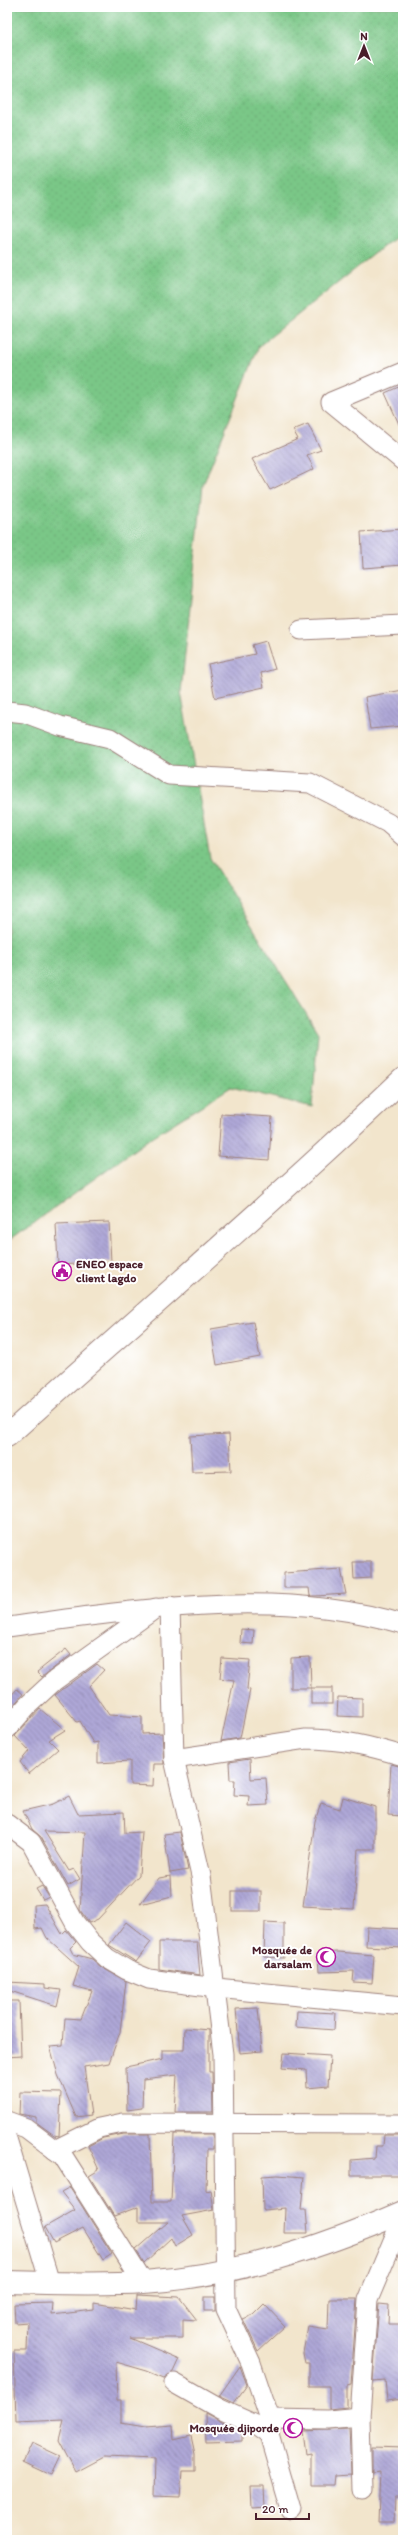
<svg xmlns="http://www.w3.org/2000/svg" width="410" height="2547" font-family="Itim,sans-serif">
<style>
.grass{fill:url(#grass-dots);stroke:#627359}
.building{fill:url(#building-back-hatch)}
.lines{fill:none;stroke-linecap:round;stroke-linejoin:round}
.minor-casing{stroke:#9e827c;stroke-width:21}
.tertiary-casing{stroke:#9e827c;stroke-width:24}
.minor{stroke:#fff;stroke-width:19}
.tertiary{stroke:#fff;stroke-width:22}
.labels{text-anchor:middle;stroke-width:4;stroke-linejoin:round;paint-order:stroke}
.poi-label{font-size:12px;font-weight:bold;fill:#4a1f2b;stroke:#fff;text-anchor:end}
</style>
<defs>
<pattern id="grass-dots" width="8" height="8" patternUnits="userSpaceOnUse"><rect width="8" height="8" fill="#7ac787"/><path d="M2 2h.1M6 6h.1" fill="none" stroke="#6baa75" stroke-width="1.8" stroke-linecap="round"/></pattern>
<pattern id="building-back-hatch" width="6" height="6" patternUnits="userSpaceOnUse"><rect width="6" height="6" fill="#aea7d7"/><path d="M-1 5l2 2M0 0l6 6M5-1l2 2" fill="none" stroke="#9087af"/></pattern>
</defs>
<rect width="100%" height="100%" fill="#fff"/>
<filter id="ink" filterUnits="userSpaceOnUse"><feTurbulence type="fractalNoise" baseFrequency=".025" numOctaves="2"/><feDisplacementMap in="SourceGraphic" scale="8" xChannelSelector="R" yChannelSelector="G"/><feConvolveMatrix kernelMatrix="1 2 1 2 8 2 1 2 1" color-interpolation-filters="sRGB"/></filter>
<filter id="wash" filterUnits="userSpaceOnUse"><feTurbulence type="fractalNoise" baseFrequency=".012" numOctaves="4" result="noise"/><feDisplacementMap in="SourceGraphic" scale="16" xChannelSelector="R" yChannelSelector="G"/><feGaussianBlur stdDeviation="0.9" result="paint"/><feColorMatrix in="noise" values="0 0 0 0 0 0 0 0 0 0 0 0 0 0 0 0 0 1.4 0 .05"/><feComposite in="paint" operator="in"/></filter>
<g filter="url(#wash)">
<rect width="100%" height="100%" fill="#f2e5cc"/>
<path class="grass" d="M7 7H403V231L259 346 203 485 181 692 210 858 318 1033 312 1107 231 1087 149 1139 7 1242Z"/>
<g id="blocks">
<g class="building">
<path d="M403 385V433L385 393Z"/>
<path d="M308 424 321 450 307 455 314 469 270 490 252 459 298 439 293 430Z"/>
<path d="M403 529V565L363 568 361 532Z"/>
<path d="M266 641 275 669 261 673 264 687 215 698 208 664 255 654 252 645Z"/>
<path d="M403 690V726L370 729 365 697Z"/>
<path d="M221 1114 272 1117 269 1160 218 1156Z"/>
<path d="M109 1222 111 1262 58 1265 56 1224Z"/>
<path d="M253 1322 260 1357 217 1365 211 1329Z"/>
<path d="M229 1434 231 1471 192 1472 190 1436Z"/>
<path d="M353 1562H371V1578L354 1579Z"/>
<path d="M341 1569 346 1594 315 1596H310L309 1588H284V1573Z"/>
<path d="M241 1629 254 1630 253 1644 240 1643Z"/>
<path d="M66 1649 71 1655 42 1677 37 1672Z"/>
<path d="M310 1657 311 1688H291V1658Z"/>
<path d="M222 1658 250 1660 247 1689 250 1690 240 1738 221 1741 234 1680 220 1678Z"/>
<path d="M97 1664 104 1670 89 1686 109 1715 142 1717V1734L162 1733 164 1764H154L153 1786 130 1785V1761L98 1763V1742L93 1743 80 1721 77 1722 55 1695Z"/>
<rect x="311" y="1688" width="21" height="16"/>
<path d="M17 1689 23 1694 12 1707 7 1700Z"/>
<path d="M338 1697 362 1698V1717L337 1716Z"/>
<path d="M40 1709 65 1730 49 1740 58 1749 29 1774 20 1762 29 1751 15 1736Z"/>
<path d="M250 1759 251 1779 266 1778 268 1805 248 1806 249 1796 234 1795 235 1780H230L229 1762Z"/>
<path d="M391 1764 403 1767 402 1816 388 1815Z"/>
<path d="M69 1796 78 1814 124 1812 125 1833 142 1832 139 1875 98 1919 89 1923 80 1910 85 1832 44 1831 69 1871 74 1869 80 1879 68 1886 41 1837 32 1829 23 1811 53 1804Z"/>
<path d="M343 1797 375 1807V1849H358L354 1909 303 1906 315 1821 321 1803 340 1809Z"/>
<path d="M180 1832 188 1870 170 1873 164 1834Z"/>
<path d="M171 1876 172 1896 140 1904 159 1878Z"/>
<path d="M42 1886 49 1897 43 1900 36 1889Z"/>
<rect x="232" y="1891" width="29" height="20"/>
<path d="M45 1904 62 1934 66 1930 76 1942 70 1948 73 1954 92 1959 101 1967 126 1981 120 2032 109 2063 84 2067 91 2115 76 2117 58 2075 50 2046 63 2045 65 2018 81 2019 92 1991 73 1986 79 1967 47 1938 42 1928 35 1929 34 1905Z"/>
<path d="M126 1922 151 1942 136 1962 109 1945Z"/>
<path d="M265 1922 284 1923V1958L264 1957Z"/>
<path d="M367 1927 403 1929 402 1948 366 1946Z"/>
<path d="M159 1942H197L200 1975 159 1969Z"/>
<path d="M338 1952 374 1955 372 1983 353 1982 354 1971 319 1972 318 1953Z"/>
<path d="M7 1982 45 1984V1988L61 1990 57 2006 7 1990Z"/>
<path d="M7 2001H19L21 2056 7 2057Z"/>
<path d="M258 2008 262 2051 240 2053 236 2009Z"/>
<path d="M297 2011 335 2013 334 2030 296 2027Z"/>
<path d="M185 2028 209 2030V2072H212L213 2112H175L177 2075 143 2079 142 2108 127 2110 126 2067 163 2059V2050H184Z"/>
<path d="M284 2053 330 2056 328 2086 307 2088 306 2070 282 2068Z"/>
<path d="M20 2092 61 2093 59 2136 54 2135 36 2122V2117L19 2114Z"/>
<path d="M124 2134H150L152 2202H171L174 2134H213V2149H207L206 2191 211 2190 214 2210 182 2216 193 2235 175 2246 171 2238 144 2263 136 2250 168 2222H138V2207L114 2216 89 2176 99 2170 88 2146 103 2138Z"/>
<path d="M384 2135H403V2175H351V2160L375 2158 376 2146H383Z"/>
<path d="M278 2175 304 2177 301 2210H306L308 2233H284L285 2208 263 2210 262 2176Z"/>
<path d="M70 2187 112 2254 103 2260 83 2228 54 2243 45 2227 75 2210 61 2192Z"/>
<path d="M137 2295 179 2297 197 2320 183 2319V2338H130L179 2359 173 2372 164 2378 147 2371 116 2362 117 2400H121V2423L145 2427 173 2425 174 2440 191 2436 195 2454V2471H182L180 2497 154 2496 155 2459 104 2457 76 2472 59 2440 64 2420 16 2422 14 2351H27L28 2322 15 2323 14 2304 53 2303 52 2315 94 2310V2303L136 2310Z"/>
<rect x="204" y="2297" width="11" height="14"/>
<path d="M329 2299H357L351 2384 347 2385V2407L329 2409V2386H309V2363H305L303 2353 308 2326 328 2329Z"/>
<path d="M264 2304 285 2326 258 2351 243 2319 253 2315Z"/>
<path d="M379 2304 389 2305 388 2324H401L403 2399 387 2401 385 2380 373 2381Z"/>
<path d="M240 2366 247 2385 234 2403 219 2396Z"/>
<path d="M205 2413 228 2425 226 2428H235L242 2431V2441L206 2442Z"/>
<path d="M349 2429 351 2474 335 2475 334 2485H311V2453L306 2454 303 2431Z"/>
<path d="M32 2443 60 2456 51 2475 23 2462Z"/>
<path d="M372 2447 403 2448V2498H395L394 2522H378L380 2471 372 2472Z"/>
<path d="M251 2486H264L265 2508 252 2509Z"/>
</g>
</g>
</g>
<g filter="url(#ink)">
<use href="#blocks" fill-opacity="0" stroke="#9e827c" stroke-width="1"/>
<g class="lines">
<g class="minor-casing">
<g id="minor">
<path d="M403 372 331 402 403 461"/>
<path d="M301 630 403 625"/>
<path d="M7 711 25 713 60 726 110 738 169 775 310 783 388 823 403 836"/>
<path d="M170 1606 174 1759 201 1876 223 2054 226 2309 251 2363 270 2419 269 2434 291 2510"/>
<path d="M7 1627C135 1610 276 1586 403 1624"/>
<path d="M7 1729 27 1706 54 1681 156 1608"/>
<path d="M174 1759 306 1739C342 1739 369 1746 403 1756"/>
<path d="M7 1824 31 1842 75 1923 90 1942 107 1958 127 1970 149 1979 216 1988 403 2006"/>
<path d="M7 2121 26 2128 63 2156 143 2282"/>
<path d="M7 2139 50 2283"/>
<path d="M55 2150 99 2128 123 2123 403 2124"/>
<path d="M174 2383 220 2409 258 2426 269 2434"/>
<path d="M270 2419 328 2420 360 2417"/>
<path d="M362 2491 360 2417 368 2300 403 2217"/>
</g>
</g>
<g class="tertiary-casing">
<g id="tertiary">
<path d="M7 1436C139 1317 274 1202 403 1079"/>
<path d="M7 2282C52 2283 99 2285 144 2282 235 2276 320 2248 403 2212"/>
</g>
</g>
<use href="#minor" class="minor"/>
<use href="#tertiary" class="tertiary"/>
</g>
</g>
<defs>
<g id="civic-ring" transform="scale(1)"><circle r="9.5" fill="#fff" stroke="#b5179e" stroke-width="1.5"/><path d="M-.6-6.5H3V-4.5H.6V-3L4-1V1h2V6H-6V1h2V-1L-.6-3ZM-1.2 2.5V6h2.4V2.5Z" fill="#b5179e"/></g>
<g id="mosque-ring" transform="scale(1)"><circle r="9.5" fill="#fff" stroke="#b5179e" stroke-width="1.5"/><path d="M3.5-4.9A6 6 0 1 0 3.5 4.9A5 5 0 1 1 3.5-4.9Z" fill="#b5179e"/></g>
</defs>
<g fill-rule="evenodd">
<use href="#civic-ring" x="62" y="1271"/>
<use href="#mosque-ring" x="326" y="1957"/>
<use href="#mosque-ring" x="293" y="2428"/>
</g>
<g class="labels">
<g class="poi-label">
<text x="76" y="1268" text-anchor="start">ENEO espace<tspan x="76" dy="14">client lagdo</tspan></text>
<text x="312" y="1954">Mosquée de<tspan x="312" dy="14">darsalam</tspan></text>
<text x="279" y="2432">Mosquée djiporde</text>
</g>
</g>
<rect width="410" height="2547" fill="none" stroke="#fff" stroke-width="24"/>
<g transform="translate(364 46)" stroke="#ffffff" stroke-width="3" paint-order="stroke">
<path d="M0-3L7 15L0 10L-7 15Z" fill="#4a1f2b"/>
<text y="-6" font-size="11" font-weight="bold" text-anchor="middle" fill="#4a1f2b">N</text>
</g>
<path d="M256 2513v6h53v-6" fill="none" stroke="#4a1f2b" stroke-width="2"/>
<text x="262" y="2513" font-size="12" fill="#4a1f2b" stroke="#ffffff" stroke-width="3" paint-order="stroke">20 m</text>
</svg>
